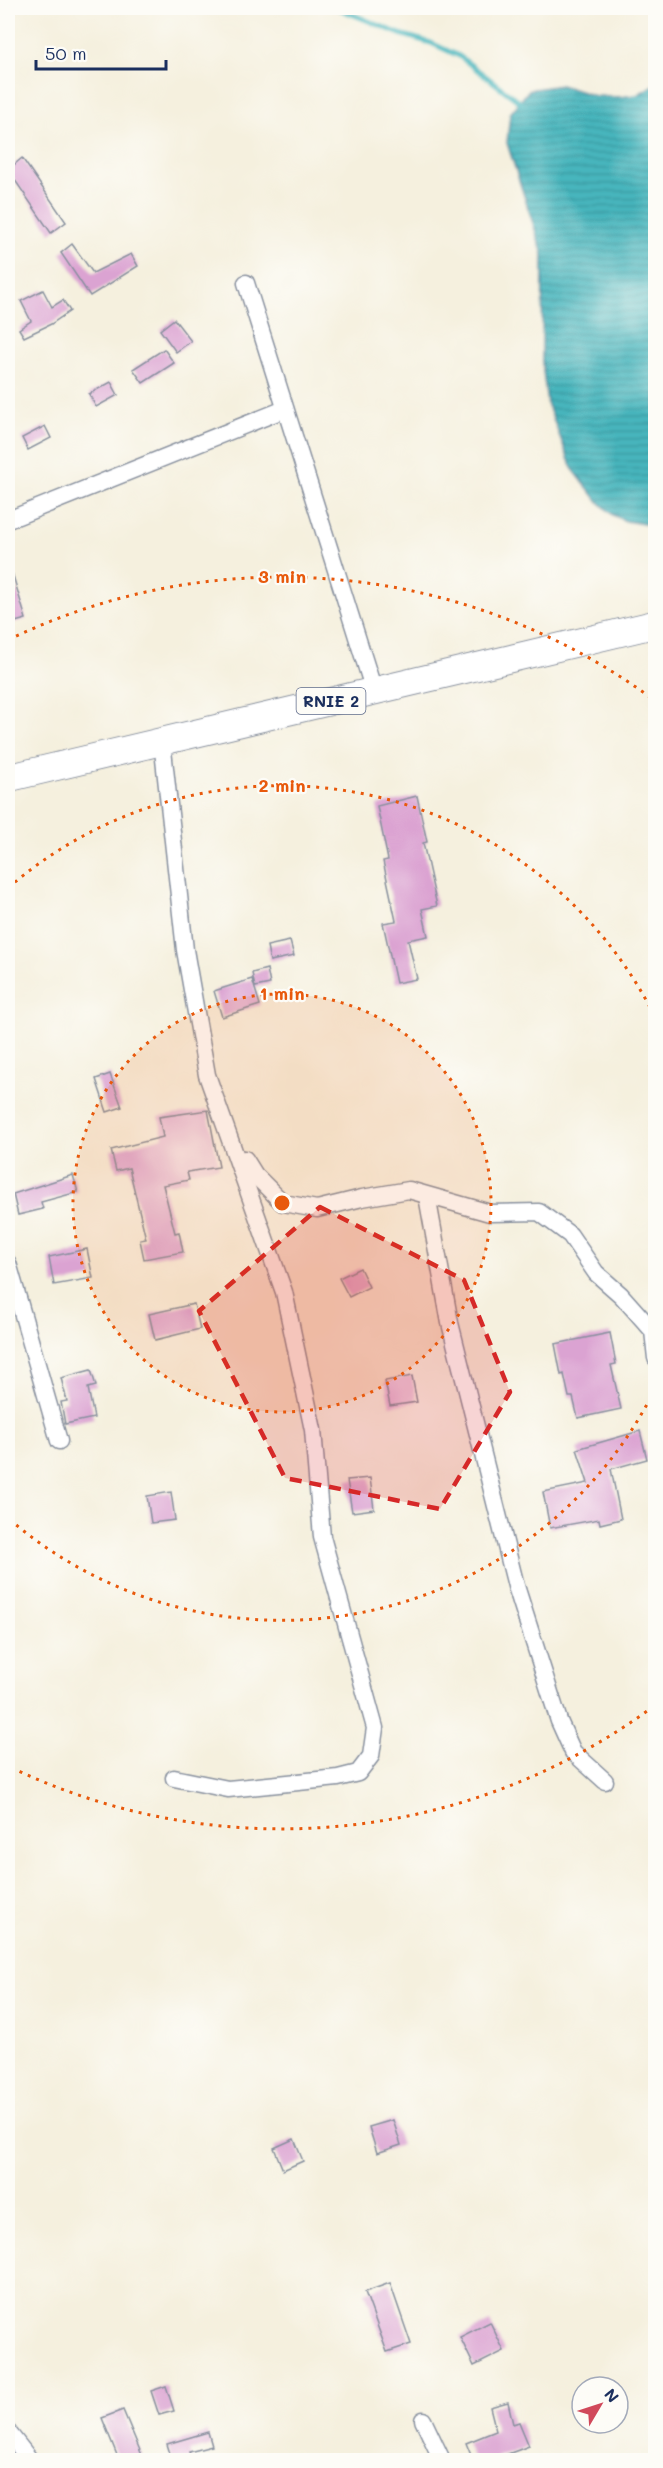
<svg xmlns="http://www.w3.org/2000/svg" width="663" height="2468" font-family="Mali,sans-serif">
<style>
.water{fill:url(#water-rules);stroke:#31728e;stroke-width:1.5}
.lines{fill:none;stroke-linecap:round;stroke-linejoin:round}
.stream{stroke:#47b6bd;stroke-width:5}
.building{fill:#dba3d2}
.street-casing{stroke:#88909e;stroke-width:19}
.primary-casing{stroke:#88909e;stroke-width:29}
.street{stroke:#fff;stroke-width:16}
.primary{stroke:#fff;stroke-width:27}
.marked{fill:#d62828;fill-opacity:0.2;stroke:#d62828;stroke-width:4.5;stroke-dasharray:12 8;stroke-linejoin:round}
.ring{fill:none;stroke:#e8590c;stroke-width:3;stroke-dasharray:3 6}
.labels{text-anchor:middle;stroke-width:4.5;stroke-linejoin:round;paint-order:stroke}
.shield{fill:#fdfcf7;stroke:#5f6c8c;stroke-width:1.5}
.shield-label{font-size:16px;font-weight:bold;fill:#1b2f5e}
.centre{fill:#e8590c;stroke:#fdfcf7;stroke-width:3}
.ring-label{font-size:18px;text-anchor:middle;font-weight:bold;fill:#e8590c;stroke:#fdfcf7;stroke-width:4.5;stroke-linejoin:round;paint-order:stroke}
</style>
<defs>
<pattern id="water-rules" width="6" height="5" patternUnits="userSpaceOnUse" patternTransform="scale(1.5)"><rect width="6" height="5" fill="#47b6bd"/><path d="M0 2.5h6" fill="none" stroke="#3a949d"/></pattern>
</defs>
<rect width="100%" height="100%" fill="#fdfcf7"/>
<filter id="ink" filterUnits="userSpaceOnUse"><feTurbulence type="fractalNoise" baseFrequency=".0167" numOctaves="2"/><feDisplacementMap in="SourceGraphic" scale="12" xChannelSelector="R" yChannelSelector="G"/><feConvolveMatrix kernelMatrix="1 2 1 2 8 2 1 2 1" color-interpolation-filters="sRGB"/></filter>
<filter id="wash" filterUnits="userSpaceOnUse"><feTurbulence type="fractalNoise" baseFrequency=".008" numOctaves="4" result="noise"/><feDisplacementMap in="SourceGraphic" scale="24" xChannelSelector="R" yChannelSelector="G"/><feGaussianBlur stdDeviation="1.35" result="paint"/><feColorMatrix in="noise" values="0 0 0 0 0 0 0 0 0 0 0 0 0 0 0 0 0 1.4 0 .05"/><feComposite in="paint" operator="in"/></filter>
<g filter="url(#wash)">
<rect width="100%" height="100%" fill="#f5f0de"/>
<path class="water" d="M655 84 656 523 649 525 626 521 613 515 597 500 572 468 547 403 542 362 543 254 507 143 510 114 529 90 561 85 595 96 620 97 637 95Z"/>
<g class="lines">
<path class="stream" d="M337 8 400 34 431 43 459 56 525 106"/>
</g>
<g id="blocks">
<g class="building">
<path d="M22 158 66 222 51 233 8 170Z"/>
<path d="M72 244 93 273 131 254 138 266 90 296 61 253Z"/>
<path d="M43 290 52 307 63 300 70 311 51 324 24 337 19 329 31 321 21 301Z"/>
<path d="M174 319 191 341 176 352 160 330Z"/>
<path d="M164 349 174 363 143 383 133 369Z"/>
<path d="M111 382 118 395 96 407 89 394Z"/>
<path d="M45 426 51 438 28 450 22 438Z"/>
<path d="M8 569H11L26 619 8 624Z"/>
<path d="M417 796 427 842 423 843 437 906 422 909 428 936 408 940 417 979 396 983 383 923 396 921 383 861 388 860 377 806Z"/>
<path d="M290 941 294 956 270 961 267 946Z"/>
<path d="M267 969 270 984 255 987 252 973Z"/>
<path d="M252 979 260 1005 222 1017 214 991Z"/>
<path d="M110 1074 122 1107 107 1112 96 1079Z"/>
<path d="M208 1110 219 1167 187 1172 189 1180 163 1185 175 1233 179 1232 183 1252 144 1259 140 1240 146 1239 129 1168 116 1171 111 1150 163 1137 159 1117Z"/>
<path d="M73 1175 78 1192 41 1202 43 1209 18 1215 13 1194Z"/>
<path d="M87 1249 93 1278 54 1285 49 1257Z"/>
<path d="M360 1268 369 1287 349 1297 339 1278Z"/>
<path d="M194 1304 200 1329 155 1340 149 1314Z"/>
<path d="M610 1333 616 1364 611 1365 621 1409 578 1418 573 1397H569L564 1374 561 1375 555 1344Z"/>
<path d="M91 1370 96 1386 88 1388 94 1418 65 1424 61 1402 67 1401 61 1378Z"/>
<path d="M412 1376 417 1402 390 1406 385 1381Z"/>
<path d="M640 1431 647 1459 611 1469 621 1519 600 1524 599 1519 550 1528 543 1492 588 1483 577 1449Z"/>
<path d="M370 1478 374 1509 352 1512 347 1480Z"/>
<path d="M171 1492 175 1520 151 1523 147 1496Z"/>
<path d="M393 2120 401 2145 377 2153 369 2127Z"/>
<path d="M294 2139 303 2161 283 2170 274 2148Z"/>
<path d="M390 2283 411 2344 387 2352 365 2292Z"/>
<path d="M490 2322 504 2351 474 2366 460 2337Z"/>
<path d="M166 2386 174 2411 159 2415 151 2391Z"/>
<path d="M508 2402 513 2424 519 2422 529 2446 492 2460H473L466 2443 496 2431 490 2407Z"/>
<path d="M123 2410 144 2460H119L102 2418Z"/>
<path d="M208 2432 212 2446 189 2452 192 2460H172L167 2444Z"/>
</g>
</g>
</g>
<g filter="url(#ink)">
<use href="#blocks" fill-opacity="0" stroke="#88909e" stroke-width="1.5"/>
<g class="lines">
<g class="street-casing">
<g id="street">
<path d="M246 283 374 691"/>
<path d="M8 520 285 409"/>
<path d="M162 741 185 950 207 1075 284 1292 313 1430 322 1537 375 1728 371 1756 358 1773 338 1778 228 1789 174 1778"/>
<path d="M245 1159 255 1175 283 1203 317 1209 362 1198 409 1190 490 1213 539 1212 570 1235 596 1273 621 1295 653 1331 656 1358"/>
<path d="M427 1196 450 1323 516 1586 559 1721 573 1752 605 1781"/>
<path d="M8 1263 59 1441"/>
<path d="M423 2420 442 2460"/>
<path d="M8 2432 30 2460"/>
</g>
</g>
<g class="primary-casing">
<path id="primary" d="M8 778 656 624"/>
</g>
<use href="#street" class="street"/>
<use href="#primary" class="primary"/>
</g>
</g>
<path class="marked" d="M320 1207 464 1280 510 1392 440 1509 285 1478 199 1311Z"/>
<circle cx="282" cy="1203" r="209" fill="#e8590c" fill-opacity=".12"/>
<g class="ring">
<circle cx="282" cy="1203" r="209"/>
<path d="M655 1389A417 417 0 0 1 8 1518M8 888A417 417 0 0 1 655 1017"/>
<path d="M654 1706A626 626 0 0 1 8 1766M8 640A626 626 0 0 1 654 700"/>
</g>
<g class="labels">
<rect class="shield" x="296.5" y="688" width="69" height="26" rx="4.5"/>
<g class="shield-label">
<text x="331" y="707">RNIE 2</text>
</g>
</g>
<circle cx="282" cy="1203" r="9" class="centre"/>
<g class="ring-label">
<text x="282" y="583">3 min</text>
<text x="282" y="792">2 min</text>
<text x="282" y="1000">1 min</text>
</g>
<rect width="663" height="2468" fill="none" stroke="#fdfcf7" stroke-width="30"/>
<g transform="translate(600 2405) rotate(51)"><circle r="28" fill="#fdfcf7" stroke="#a3aaba" stroke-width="1.5"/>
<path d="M0-4.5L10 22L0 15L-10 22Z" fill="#d1495b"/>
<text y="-9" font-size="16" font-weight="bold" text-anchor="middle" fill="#1b2f5e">N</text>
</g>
<path d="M36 60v9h130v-9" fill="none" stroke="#1b2f5e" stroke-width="3"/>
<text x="45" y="60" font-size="18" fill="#1b2f5e" stroke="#fdfcf7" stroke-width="4.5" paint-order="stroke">50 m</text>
</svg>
